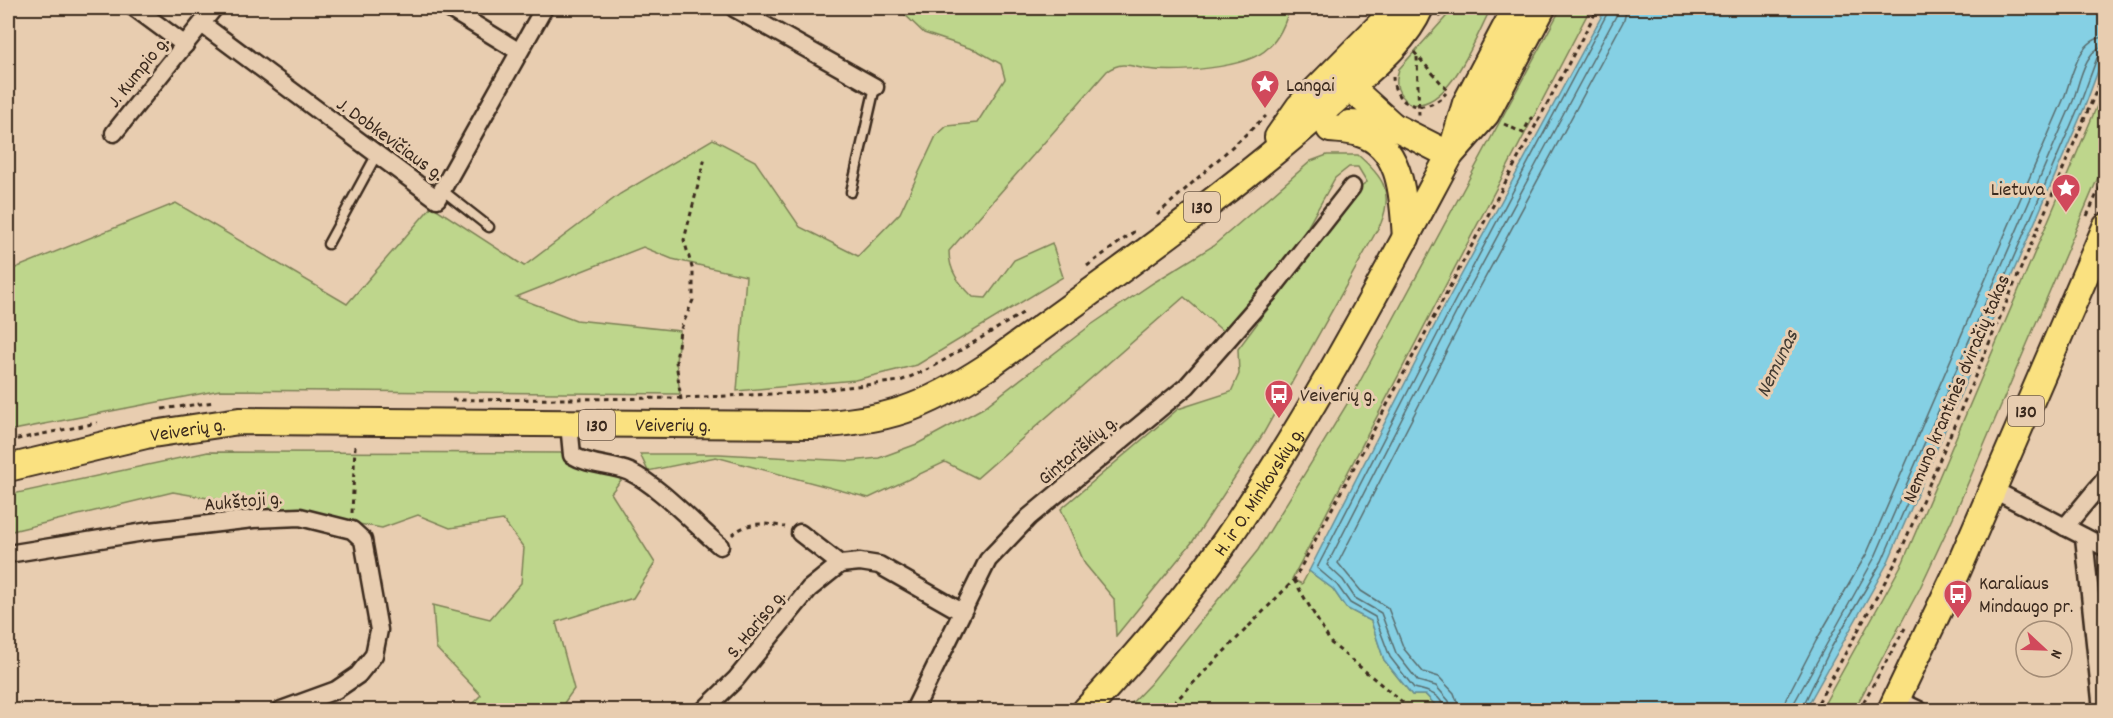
<svg xmlns="http://www.w3.org/2000/svg" width="2113" height="718" font-family="Dekko,sans-serif">
<style>
.green{fill:#bed68c;stroke:#7c8055;stroke-width:1.5}
.water{fill:#85d0e4;stroke:#678e95;stroke-width:1.5}
.lines{fill:none;stroke-linecap:round;stroke-linejoin:round}
.shore{stroke:#596c6d;stroke-width:1.5}
.lane-casing{stroke:#3b2a1e;stroke-width:13}
.street-casing{stroke:#3b2a1e;stroke-width:21}
.primary-casing{stroke:#3b2a1e;stroke-width:30}
.path{stroke:#3b2a1e;stroke-width:3;stroke-dasharray:4.5 4.5;stroke-linecap:butt}
.lane{stroke:#e8cdb0;stroke-width:8}
.street{stroke:#e8cdb0;stroke-width:16}
.primary{stroke:#fae180;stroke-width:26}
.labels{text-anchor:middle;stroke-width:6;stroke-linejoin:round;paint-order:stroke}
.shield{fill:#e8cdb0;stroke:#6f5b4a;stroke-width:1.5}
.shield-label{font-size:18px;font-weight:bold;fill:#3b2a1e}
.street-label{font-size:20px;fill:#3b2a1e;stroke:#e8cdb0}
.poi-label{font-size:20px;fill:#3b2a1e;stroke:#e8cdb0;text-anchor:start}
.water-label{font-size:21px;font-style:italic;fill:#423b32;stroke:#e8cdb0}
</style>
<rect width="100%" height="100%" fill="#e8cdb0"/>
<filter id="ink" filterUnits="userSpaceOnUse"><feTurbulence type="fractalNoise" baseFrequency=".0167" numOctaves="2"/><feDisplacementMap in="SourceGraphic" scale="12" xChannelSelector="R" yChannelSelector="G"/><feConvolveMatrix kernelMatrix="1 2 1 2 8 2 1 2 1" color-interpolation-filters="sRGB"/></filter>
<g filter="url(#ink)">
<g class="green">
<path d="M898 8H1289C1286 22 1279 38 1268 48 1247 69 1175 73 1146 69 1130 66 1122 61 1107 71L949 251C949 272 959 283 973 297L986 298 1014 260 1052 243 1063 277 917 365 855 380 737 391 746 276 672 259 643 247 516 297 576 320 680 331 676 361 680 394 220 390 8 431V271L176 203 347 304 432 206 524 266 620 194 713 139 755 161 800 227 858 256 900 213 936 136 947 126 977 123 1005 79 1001 64 978 51 924 33Z"/>
<path d="M1454 8H1491C1476 36 1450 111 1410 104 1397 93 1394 85 1399 69Z"/>
<path d="M1561 8H1585L1589 11 1292 579 1302 584 1309 571 1333 589 1346 608 1371 621 1384 660 1412 695H1426L1440 710H1341L1338 702 1320 707 1318 710H1125L1151 683 1258 550 1352 396Z"/>
<path d="M2105 87V161L1956 511 1919 590 1854 710H1821L1903 562Z"/>
<path d="M1327 155H1358C1382 176 1394 191 1381 223L1263 434 1193 541 1116 636 1114 599 1085 564 1061 509 1178 409 1231 392 1239 374 1238 349 1359 187 1367 182 1358 167H1349L1335 178 1303 235 1226 334 1184 297 977 478 945 462 869 498 716 457 648 471 640 454H719L851 461 879 458 917 444 983 408 1091 325 1153 283 1213 246 1311 161Z"/>
<path d="M208 452 567 453 624 476 611 493 655 563 633 598 556 622 574 689 559 710H466L481 695 436 648 433 605 490 619 521 583 524 548 503 520 450 528 418 515 382 528 173 492 8 532V495Z"/>
</g>
<path class="water" d="M1606 8H2105V52L2085 106 1887 564 1805 710H1440L1426 695H1412L1384 660 1371 621 1346 608 1333 589 1309 571 1444 307Z"/>
<g class="lines">
<g class="shore">
<path d="M1444 710C1442 694 1427 691 1414 688L1390 657 1375 617 1350 603 1337 585 1317 568 1450 310 1610 8"/>
<path d="M1451 710 1449 701 1436 686 1418 681 1396 653 1381 613 1355 598 1343 580 1327 565 1456 313 1616 16 1618 8"/>
<path d="M1460 710 1454 693 1439 677 1423 672 1404 649 1388 608 1361 591 1338 563 1464 317 1624 20 1627 8"/>
<path d="M1784 710 1786 699 1816 641 1867 553 2064 98C2072 77 2078 38 2106 37"/>
<path d="M1793 710 1794 703 1875 557 2073 101C2079 85 2085 47 2106 46"/>
<path d="M1801 710 1831 648 1882 561 2080 104 2097 58 2106 53"/>
</g>
<g class="lane-casing">
<g id="lane">
<path d="M442 190 489 227"/>
<path d="M851 192 875 87"/>
<path d="M328 244 377 154"/>
</g>
</g>
<g class="street-casing">
<g id="street">
<path d="M135 8 185 45"/>
<path d="M448 8 518 51"/>
<path d="M734 8 875 87"/>
<path d="M202 24 437 199 544 8"/>
<path d="M114 133 214 8"/>
<path d="M569 424 572 455C590 466 611 464 630 472 658 485 695 525 720 546"/>
<path d="M1992 489 2106 548"/>
<path d="M2065 527 2106 478"/>
<path d="M800 533 840 564 860 562 879 565 962 612"/>
<path d="M2084 537 2102 710"/>
<path d="M8 554 150 531 253 519 300 517 352 530 363 540 379 630 374 655 358 675 336 690 281 710"/>
<path d="M1896 699 1919 710"/>
<path d="M704 710 736 679 809 589 840 564"/>
<path d="M914 710 988 560 1029 517 1187 386 1272 289 1352 187"/>
</g>
</g>
<g class="primary-casing">
<g id="primary">
<path d="M1350 87 1393 126 1450 155"/>
<path d="M1349 124 1393 126"/>
<path d="M1330 129C1339 130 1350 130 1359 133 1404 146 1403 201 1406 238"/>
<path d="M1278 137 1299 107 1397 8"/>
<path d="M1453 147 1466 103 1516 8"/>
<path id="s1" d="M8 468 146 435 239 421 812 425C887 421 924 408 987 367 1107 280 1230 194 1341 95 1369 70 1405 43 1420 8"/>
<path id="s2" d="M1086 710C1136 656 1185 600 1227 539 1311 417 1380 285 1450 155L1486 114 1542 8"/>
<path d="M1891 710 1956 574 2106 227"/>
</g>
</g>
<g class="path">
<path d="M1439 17 1447 8"/>
<path d="M1414 52 1449 92"/>
<path d="M1417 57 1419 116"/>
<path d="M1393 76C1393 108 1427 116 1446 93"/>
<path d="M1504 124 1523 133 1531 118 1539 121"/>
<path d="M1157 215 1266 116"/>
<path d="M2087 216 2106 174"/>
<path d="M1087 266 1135 231"/>
<path d="M452 400 681 398 795 393 900 381 931 368 1026 311"/>
<path d="M681 400 676 361 680 331 693 300V271L684 240 705 158"/>
<path d="M162 409 215 402"/>
<path d="M8 441 97 423"/>
<path d="M352 513 355 446"/>
<path d="M732 535C747 521 767 523 785 527"/>
<path d="M1294 580 1331 643 1412 710"/>
<path d="M1167 710 1294 580 1598 8"/>
<path d="M1814 710 1897 560 2106 68"/>
<path d="M1859 710 1905 628"/>
</g>
<use href="#lane" class="lane"/>
<use href="#street" class="street"/>
<use href="#primary" class="primary"/>
</g>
</g>
<defs>
<g id="sight-pin" transform="scale(1.5)"><path d="M0 17L-7.5 6A9.5 9.5 0 1 1 7.5 6Z" fill="#d1495b" stroke="#e8cdb0"/><path d="M0-6L1.8-2.2L6-1.7L2.9 1.2L3.7 5.4L0 3.3L-3.7 5.4L-2.9 1.2L-6-1.7L-1.8-2.2Z" fill="#fff"/></g>
<g id="bus-pin" transform="scale(1.5)"><path d="M0 17L-7.5 6A9.5 9.5 0 1 1 7.5 6Z" fill="#d1495b" stroke="#e8cdb0"/><path d="M-5-6H5V4H4V6H2V4H-2V6H-4V4H-5ZM-3.5-4V0h7V-4ZM-3.5 1.2v1.5H-2V1.2ZM2 1.2v1.5H3.5V1.2Z" fill="#fff"/></g>
</defs>
<g fill-rule="evenodd">
<use href="#sight-pin" x="1265" y="84"/>
<use href="#sight-pin" x="2066" y="188"/>
<use href="#bus-pin" x="1279" y="394"/>
<use href="#bus-pin" x="1958" y="594"/>
</g>
<g class="labels">
<g class="shield">
<rect x="1184" y="192" width="36" height="30" rx="4.5"/>
<rect x="2008" y="396" width="36" height="30" rx="4.5"/>
<rect x="579" y="410" width="36" height="30" rx="4.5"/>
</g>
<g class="shield-label">
<text x="1202" y="213">130</text>
<text x="2026" y="417">130</text>
<text x="597" y="431">130</text>
</g>
<g class="street-label">
<text transform="translate(137 71) rotate(-51)" y="7">J. Kumpio g.</text>
<text transform="translate(391 138) rotate(36)" y="7">J. Dobkevičiaus g.</text>
<text transform="translate(1955 388) rotate(-67)" y="7">Nemuno krantinės dviračių takas</text>
<text dy="7" stroke="none"><textPath href="#s1" startOffset="670">Veiverių g.</textPath></text>
<text dy="7" stroke="none"><textPath href="#s1" startOffset="184">Veiverių g.</textPath></text>
<text transform="translate(1077 449) rotate(-40)" y="7">Gintariškių g.</text>
<text dy="7" stroke="none"><textPath href="#s2" startOffset="279">H. ir O. Minkovskių g.</textPath></text>
<text transform="translate(243 500) rotate(-5)" y="7">Aukštoji g.</text>
<text transform="translate(755 623) rotate(-51)" y="7">S. Hariso g.</text>
</g>
<g class="poi-label">
<text x="1286" y="91">Langai</text>
<text x="2045" y="195" text-anchor="end">Lietuva</text>
<text x="1300" y="401">Veiverių g.</text>
<text x="1979" y="589">Karaliaus<tspan x="1979" dy="23">Mindaugo pr.</tspan></text>
</g>
<g class="water-label">
<text transform="translate(1776 363) rotate(-64)" y="7">Nemunas</text>
</g>
</g>
<rect width="2113" height="718" fill="none" stroke="#e8cdb0" stroke-width="30"/>
<rect x="15" y="15" width="2083" height="688" fill="none" stroke="#3b2a1e" stroke-width="2" filter="url(#ink)"/>
<g transform="translate(2044 649) rotate(112)"><circle r="28" fill="#e8cdb0" stroke="#a38c76" stroke-width="1.5"/>
<path d="M0-4.5L10 22L0 15L-10 22Z" fill="#d1495b"/>
<text y="-9" font-size="16" font-weight="bold" text-anchor="middle" fill="#3b2a1e">N</text>
</g>
</svg>
